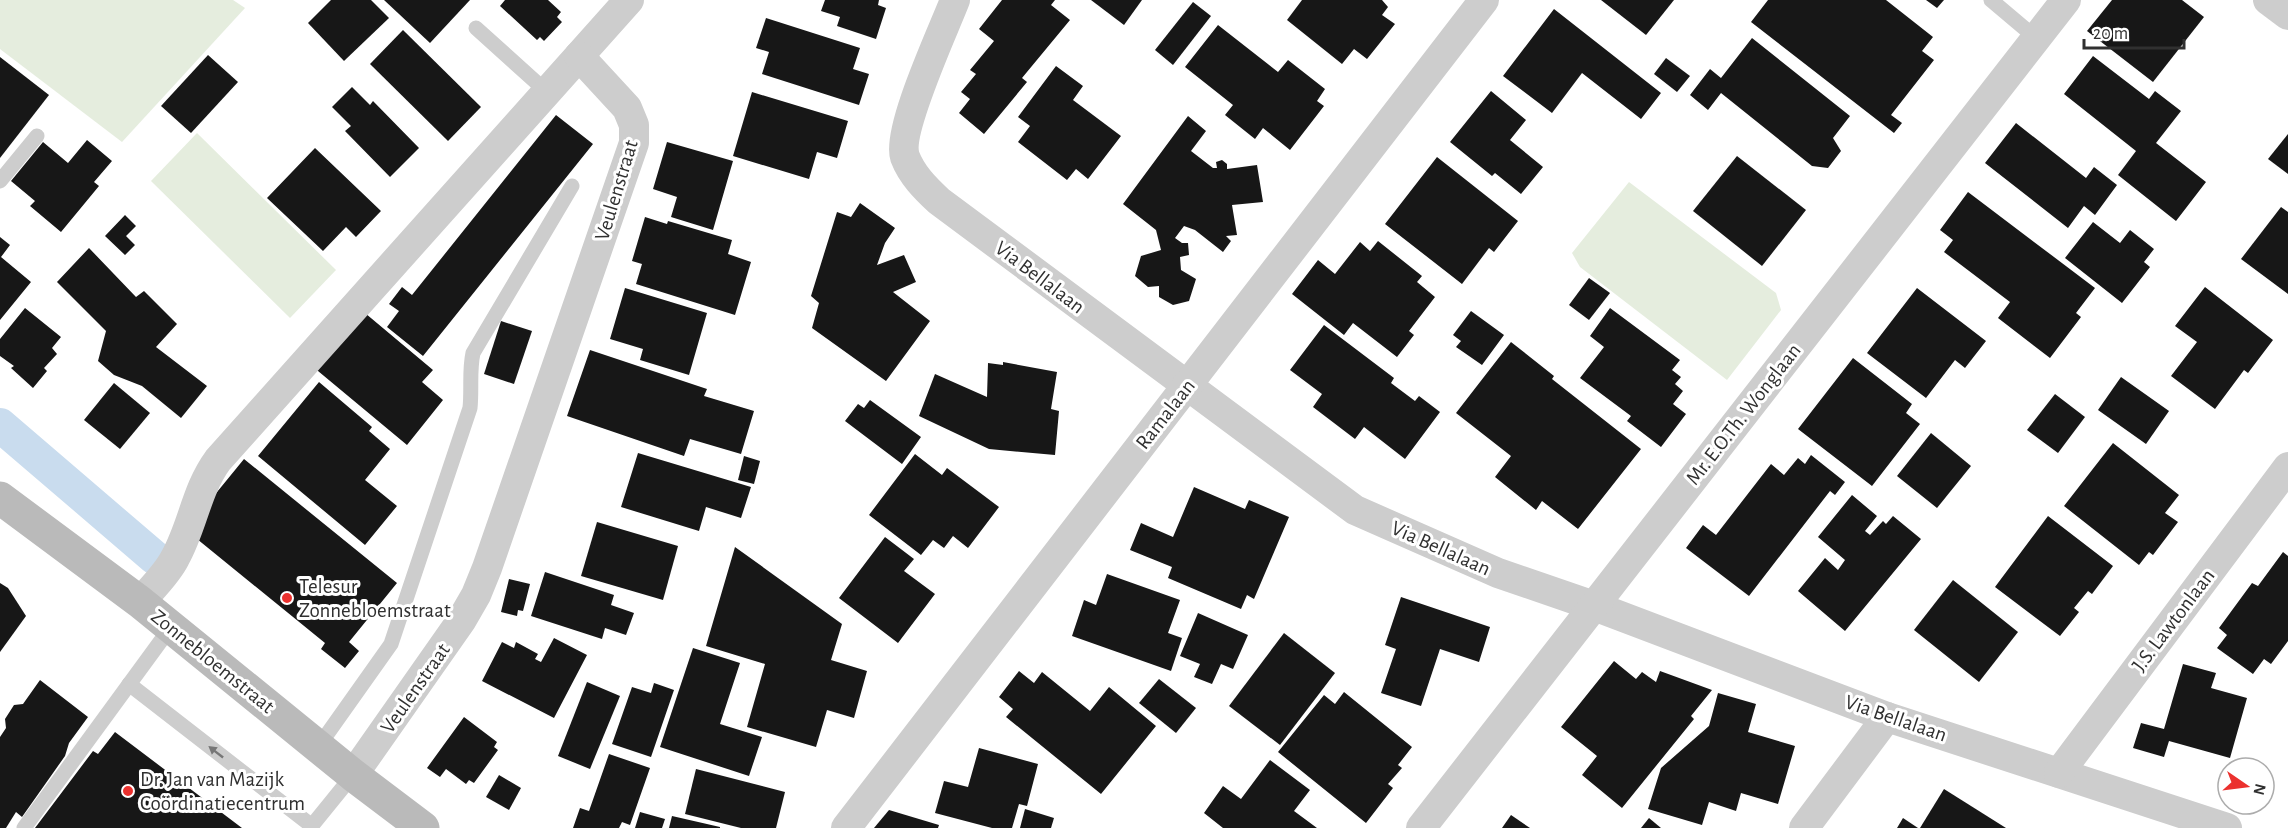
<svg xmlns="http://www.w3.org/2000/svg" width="2288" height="828" font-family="'Alegreya Sans',sans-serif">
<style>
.green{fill:#e5edde}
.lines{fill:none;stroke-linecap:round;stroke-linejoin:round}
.canal{stroke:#c9dcee;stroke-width:34}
.building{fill:#171717}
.lane{stroke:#cdcdcd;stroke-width:15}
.street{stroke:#cdcdcd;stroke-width:30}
.secondary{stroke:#bababa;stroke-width:33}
.oneway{fill:#777}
.poi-dot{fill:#eb312e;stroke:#fff;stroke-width:2}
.labels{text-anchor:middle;stroke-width:6;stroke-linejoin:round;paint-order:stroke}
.street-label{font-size:21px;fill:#303030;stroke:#fff}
.poi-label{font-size:21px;fill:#303030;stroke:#fff;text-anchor:start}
</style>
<rect width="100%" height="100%" fill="#fff"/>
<g class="green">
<path d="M0 0H233L245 8 122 142 0 49Z"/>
<path d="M197 133 336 270 290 318 151 181Z"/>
<path d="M1629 182 1776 293 1781 310 1727 380 1580 267 1572 253Z"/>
</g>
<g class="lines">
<path class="canal" d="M0 425 154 557"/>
</g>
<g class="building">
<path d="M331 0H371L389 18 344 61 308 23Z"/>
<path d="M384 0H470L430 43Z"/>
<path d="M505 0H548L561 12 557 17 562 22 544 41 540 37 537 40 500 6Z"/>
<path d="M825 0H879L878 5 886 8 876 39 837 26 840 17 821 11Z"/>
<path d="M1002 0H1055L1051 5 1070 20 1022 78 1027 82 984 134 959 113 970 99 961 92 976 74 970 70 994 41 979 29Z"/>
<path d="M1091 0H1142L1124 25Z"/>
<path d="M1302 0H1382L1388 7 1382 15 1395 24 1367 59 1354 49 1342 64 1287 20Z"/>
<path d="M1601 0H1674L1646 35Z"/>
<path d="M1768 0H1886L1933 37 1922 51 1934 60 1891 115 1902 123 1894 133 1751 22Z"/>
<path d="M1926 0H1944L1937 8Z"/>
<path d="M2112 0H2182L2204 17 2153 82 2087 31Z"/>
<path d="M1193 2 1211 16 1173 65 1155 50Z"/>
<path d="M1554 9 1661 93 1641 119 1582 73 1552 113 1503 76Z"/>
<path d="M766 18 860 48 853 69 869 74 859 105 762 74 769 52 756 48Z"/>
<path d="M1218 25 1278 72 1288 60 1325 89 1317 101 1324 106 1290 150 1263 128 1255 139 1225 115 1233 105 1185 67Z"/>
<path d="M403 30 481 107 448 141 370 64Z"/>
<path d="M1752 38 1850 116 1833 138 1841 151 1828 168 1812 166 1721 93 1708 110 1690 95 1710 69 1721 78Z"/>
<path d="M208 55 238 82 191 133 161 106Z"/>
<path d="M2093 56 2149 99 2155 91 2181 111 2156 143 2206 182 2176 221 2118 175 2136 151 2064 94Z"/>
<path d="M0 57 49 95 0 158Z"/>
<path d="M1666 58 1690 76 1677 92 1654 74Z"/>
<path d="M1056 66 1083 86 1073 100 1121 136 1088 179 1076 169 1067 180 1018 142 1030 126 1018 117Z"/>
<path d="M352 87 370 105 373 101 419 148 390 177 345 131 351 126 332 107Z"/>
<path d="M1491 91 1526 120 1510 140 1543 167 1521 194 1495 173 1492 176 1450 142Z"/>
<path d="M752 92 848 121 837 158 817 152 809 179 733 156Z"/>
<path d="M556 115 593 144 423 356 387 327 399 311 389 304 402 287 412 295Z"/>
<path d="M1188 116 1206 131 1191 151 1213 168H1217L1216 162 1222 160 1227 164V169L1257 165 1263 202 1232 205 1237 235 1226 236 1231 241 1223 252 1195 230 1184 226 1175 238 1182 243H1188L1189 255 1180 257 1181 270 1196 279 1189 301 1173 305 1159 297V286L1148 287 1135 276 1141 256 1161 250 1156 230 1123 204Z"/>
<path d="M2016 123 2086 178 2094 167 2117 185 2095 215 2084 206 2068 228 1985 163Z"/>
<path d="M2288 134V174L2268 159Z"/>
<path d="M87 140 112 161 94 182 99 186 61 232 30 206 35 201 11 181 43 142 68 163Z"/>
<path d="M667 142 733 161 713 230 671 217 677 197 653 189Z"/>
<path d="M315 148 381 211 356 237 346 227 323 251 267 198Z"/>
<path d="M1737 156 1806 210 1762 266 1693 211Z"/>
<path d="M1437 157 1518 221 1494 252 1489 248 1462 284 1385 224Z"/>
<path d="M1968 192 2095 288 2076 313 2081 317 2050 358 1998 318 2010 302 1944 252 1953 240 1940 230Z"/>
<path d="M860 203 895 228 885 243 877 265 904 255 916 282 893 292 930 321 886 381 812 328 819 303 811 296 837 212 851 217Z"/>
<path d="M2281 207 2288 212V294L2241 259Z"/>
<path d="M125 215 136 226 126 236 135 245 125 255 105 236Z"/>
<path d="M645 217 667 224 668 221 732 240 728 254 751 262 735 315 636 284 642 264 632 261Z"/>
<path d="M2093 222 2120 243 2130 230 2154 249 2144 262 2150 267 2122 303 2065 258Z"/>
<path d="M0 237 10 245 1 257 31 282 0 320Z"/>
<path d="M1378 241 1422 276 1417 282 1435 297 1409 331 1414 335 1397 357 1353 323 1344 335 1292 294 1318 260 1335 274 1360 242 1370 251Z"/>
<path d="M89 248 136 297 144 291 177 324 156 347 207 386 181 418 142 386 114 375 98 361 106 331 57 282Z"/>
<path d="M1589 278 1610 293 1589 320 1569 305Z"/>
<path d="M2205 287 2273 340 2248 373 2244 370 2215 409 2171 376 2197 342 2175 326Z"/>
<path d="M625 288 707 313 689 375 640 360 643 349 610 339Z"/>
<path d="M1917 288 1986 341 1965 368 1955 360 1926 398 1867 353Z"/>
<path d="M25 308 61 337 52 348 57 354 44 368 47 371 33 388 11 368 14 366 0 356V339Z"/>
<path d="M359 308 433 370 422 382 443 400 407 445 312 366Z"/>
<path d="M1610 308 1680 360 1672 370 1681 377 1675 384 1683 391 1673 404 1686 414 1661 447 1627 421 1631 416 1580 378 1604 347 1590 336Z"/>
<path d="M1471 311 1504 335 1482 365 1456 347 1461 341 1453 335Z"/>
<path d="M501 321 532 331 514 384 484 374Z"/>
<path d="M1324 325 1394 378 1391 383 1415 401 1419 396 1440 412 1405 459 1364 427 1355 439 1313 407 1322 394 1290 370Z"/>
<path d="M1511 342 1554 376 1552 379 1641 449 1578 529 1542 501 1536 510 1495 477 1511 456 1456 413Z"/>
<path d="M590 350 707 389 704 396 754 411 741 454 690 439 684 456 567 416Z"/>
<path d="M1853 358 1912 404 1906 413 1920 424 1872 486 1798 429Z"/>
<path d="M1003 362 1057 372 1051 409 1059 411 1055 455 989 449 919 416 935 374 987 397 988 363 1003 365Z"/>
<path d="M2121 377 2169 411 2146 444 2098 410Z"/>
<path d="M319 382 372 427 369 431 390 449 365 480 397 506 365 545 258 456Z"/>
<path d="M114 383 150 413 120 449 84 420Z"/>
<path d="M2055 394 2085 417 2058 453 2027 430Z"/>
<path d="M870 400 921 437 902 464 845 421 858 404 864 408Z"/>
<path d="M1931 433 1971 466 1937 508 1897 476Z"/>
<path d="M2113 443 2179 495 2165 513 2178 522 2153 555 2149 552 2139 565 2064 506Z"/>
<path d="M638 453 751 487 741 518 706 507 699 531 621 507Z"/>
<path d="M915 454 942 475 947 468 999 507 968 548 953 536 944 548 933 540 921 555 869 515Z"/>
<path d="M1811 455 1845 482 1835 495 1830 491 1749 596 1686 548 1703 525 1716 535 1771 464 1784 475 1798 458 1805 464Z"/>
<path d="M744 456 760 461 754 484 738 480Z"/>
<path d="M244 459 397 583 349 642 359 651 345 668 321 649 325 643 186 530Z"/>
<path d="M1194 487 1245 509 1249 500 1289 517 1254 599 1247 595 1241 609 1168 578 1172 567 1130 550 1141 523 1173 537Z"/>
<path d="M1852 495 1877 516 1865 531 1870 535 1883 521 1886 524 1893 516 1921 539 1845 631 1798 591 1825 558 1838 570 1845 560 1818 537Z"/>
<path d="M2048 516 2113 566 2092 594 2088 591 2074 608 2079 612 2060 636 1995 587Z"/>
<path d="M597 522 678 546 663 600 581 576Z"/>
<path d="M885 537 914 559 904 571 935 594 898 643 839 598Z"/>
<path d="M735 547 842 624 831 660 867 671 854 718 827 710 816 747 747 727 765 664 706 646Z"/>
<path d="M2283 552 2288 556V641L2271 664 2264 659 2253 674 2217 648 2227 635 2219 628 2252 583 2258 586Z"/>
<path d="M545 572 614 595 611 605 634 613 626 635 605 628 602 639 531 616Z"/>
<path d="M1107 574 1180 600 1168 633 1182 638 1171 671 1072 636 1084 600 1096 605Z"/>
<path d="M509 579 530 584 523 611 518 610 517 616 501 612Z"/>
<path d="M1953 580 2018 632 1979 682 1914 630Z"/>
<path d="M0 583 8 588 26 616 0 652Z"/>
<path d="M1401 597 1490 627 1479 662 1440 649 1421 706 1381 693 1396 649 1385 645Z"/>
<path d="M1198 613 1248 635 1233 669 1221 664 1212 684 1194 677 1200 664 1180 656Z"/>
<path d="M1284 633 1335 673 1280 745 1229 706Z"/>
<path d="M554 638 587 655 554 718 482 681 502 642 514 648 516 642 538 654 535 659 541 662Z"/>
<path d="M693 648 740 663 720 724 762 737 749 776 660 747Z"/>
<path d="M1614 661 1636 679 1642 672 1656 682 1660 671 1712 690 1691 716 1694 719 1622 808 1582 775 1597 756 1561 727Z"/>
<path d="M2183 664 2216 673 2211 688 2247 698 2230 758 2169 741 2164 757 2133 748 2141 723 2164 729Z"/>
<path d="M1019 671 1034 683 1042 672 1090 711 1109 687 1156 726 1101 794 1006 717 1013 709 999 697Z"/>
<path d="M1159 679 1196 708 1176 733 1139 703Z"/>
<path d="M40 680 88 717 69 743 65 756 22 817 16 812 6 828H0V737L6 728 5 719 14 705 23 704Z"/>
<path d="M587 682 620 696 590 769 558 756Z"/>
<path d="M654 683 674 690 651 757 612 744 632 687 651 693Z"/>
<path d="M1344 692 1412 747 1398 765 1402 768 1388 784 1393 788 1366 823 1278 752 1324 695 1335 704Z"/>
<path d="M1718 693 1756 704 1748 732 1795 746 1778 804 1741 793 1736 811 1709 802 1702 825 1648 809 1661 768 1709 726Z"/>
<path d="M464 717 497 742 494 747 498 750 474 783 469 780 466 784 446 769 440 777 427 768Z"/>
<path d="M115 732 242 828H35L93 751 98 754Z"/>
<path d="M979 748 1038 764 1027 806 1019 804 1012 828H992L935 813 944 781 968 787Z"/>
<path d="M609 754 650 768 630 825 622 822 619 828H573L580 808 589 811Z"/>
<path d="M1270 760 1310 790 1294 811 1317 828H1223L1204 813 1223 786 1241 799Z"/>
<path d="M696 769 785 792 776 828H741L685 814Z"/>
<path d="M499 775 521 788 509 810 486 797Z"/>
<path d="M1944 789 2006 828H1920Z"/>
<path d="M1025 809 1054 818 1051 828H1020Z"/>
<path d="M889 810 939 825 938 828H874Z"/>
<path d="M640 812 665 819 662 828H635Z"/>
<path d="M1511 815 1530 828H1502Z"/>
<path d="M672 816 720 827V828H669Z"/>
<path d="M1649 818 1661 828H1641Z"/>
<path d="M1903 818 1918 828H1897Z"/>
</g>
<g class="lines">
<g class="lane">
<path d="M1991 0 2036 38"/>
<path d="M476 28 547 92"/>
<path d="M0 181 37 136"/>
<path d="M129 684 312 826"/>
<path d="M318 747 391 644 470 408C472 389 469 371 473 353L572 186"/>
<path d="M24 828 171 627"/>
<path d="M310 828 353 775"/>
</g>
<g class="street">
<path d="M955 0C944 29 896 131 905 157 912 175 925 188 939 201L1355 510 1498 573 1594 606 1887 717 2227 828"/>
<path d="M2268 0 2288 15"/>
<path d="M140 602C152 588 167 574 175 558 193 526 196 490 218 460L629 0"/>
<path d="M2059 773 2288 467"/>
<path d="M353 775 461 621 476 595 487 568 634 143V125L627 108 579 56"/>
<path d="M846 828 1484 0"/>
<path d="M1421 828 2066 0"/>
<path d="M1804 828 1887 717"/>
</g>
<path class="secondary" d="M0 498 140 602 353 775 423 828"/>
</g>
<defs><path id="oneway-solid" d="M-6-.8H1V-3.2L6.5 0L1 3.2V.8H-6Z" transform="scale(1.5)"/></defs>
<use class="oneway" href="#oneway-solid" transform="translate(216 752) rotate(-142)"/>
<g class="poi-dot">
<circle cx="287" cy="598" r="6"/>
<circle cx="128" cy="791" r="6"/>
</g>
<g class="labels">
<g class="street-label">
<text transform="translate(616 190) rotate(-73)" y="7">Veulenstraat</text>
<text transform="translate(1040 277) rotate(37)" y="7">Via Bellalaan</text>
<text transform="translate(1165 414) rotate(-52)" y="7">Ramalaan</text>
<text transform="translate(1743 414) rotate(-52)" y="7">Mr. E.O.Th. Wonglaan</text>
<text transform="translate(1441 548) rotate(24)" y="7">Via Bellalaan</text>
<text transform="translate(2173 620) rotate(-53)" y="7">J.S. Lawtonlaan</text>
<text transform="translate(213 661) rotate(39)" y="7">Zonnebloemstraat</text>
<text transform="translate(415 688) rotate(-55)" y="7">Veulenstraat</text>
<text transform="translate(1896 718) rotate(19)" y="7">Via Bellalaan</text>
</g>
<g class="poi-label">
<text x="299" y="593">Telesur<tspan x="299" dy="24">Zonnebloemstraat</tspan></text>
<text x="140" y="786">Dr. Jan van Mazijk<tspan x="140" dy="24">Coördinatiecentrum</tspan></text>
</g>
</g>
<g transform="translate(2246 786) rotate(104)"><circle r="28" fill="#ffffff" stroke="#acacac" stroke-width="1.5"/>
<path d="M0-4.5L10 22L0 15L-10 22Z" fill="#eb312e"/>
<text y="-9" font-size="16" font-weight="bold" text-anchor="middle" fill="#303030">N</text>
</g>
<path d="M2084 39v9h100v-9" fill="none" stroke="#303030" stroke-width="3"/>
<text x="2093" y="39" font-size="18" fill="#303030" stroke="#ffffff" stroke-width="4.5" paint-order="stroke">20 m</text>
</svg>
